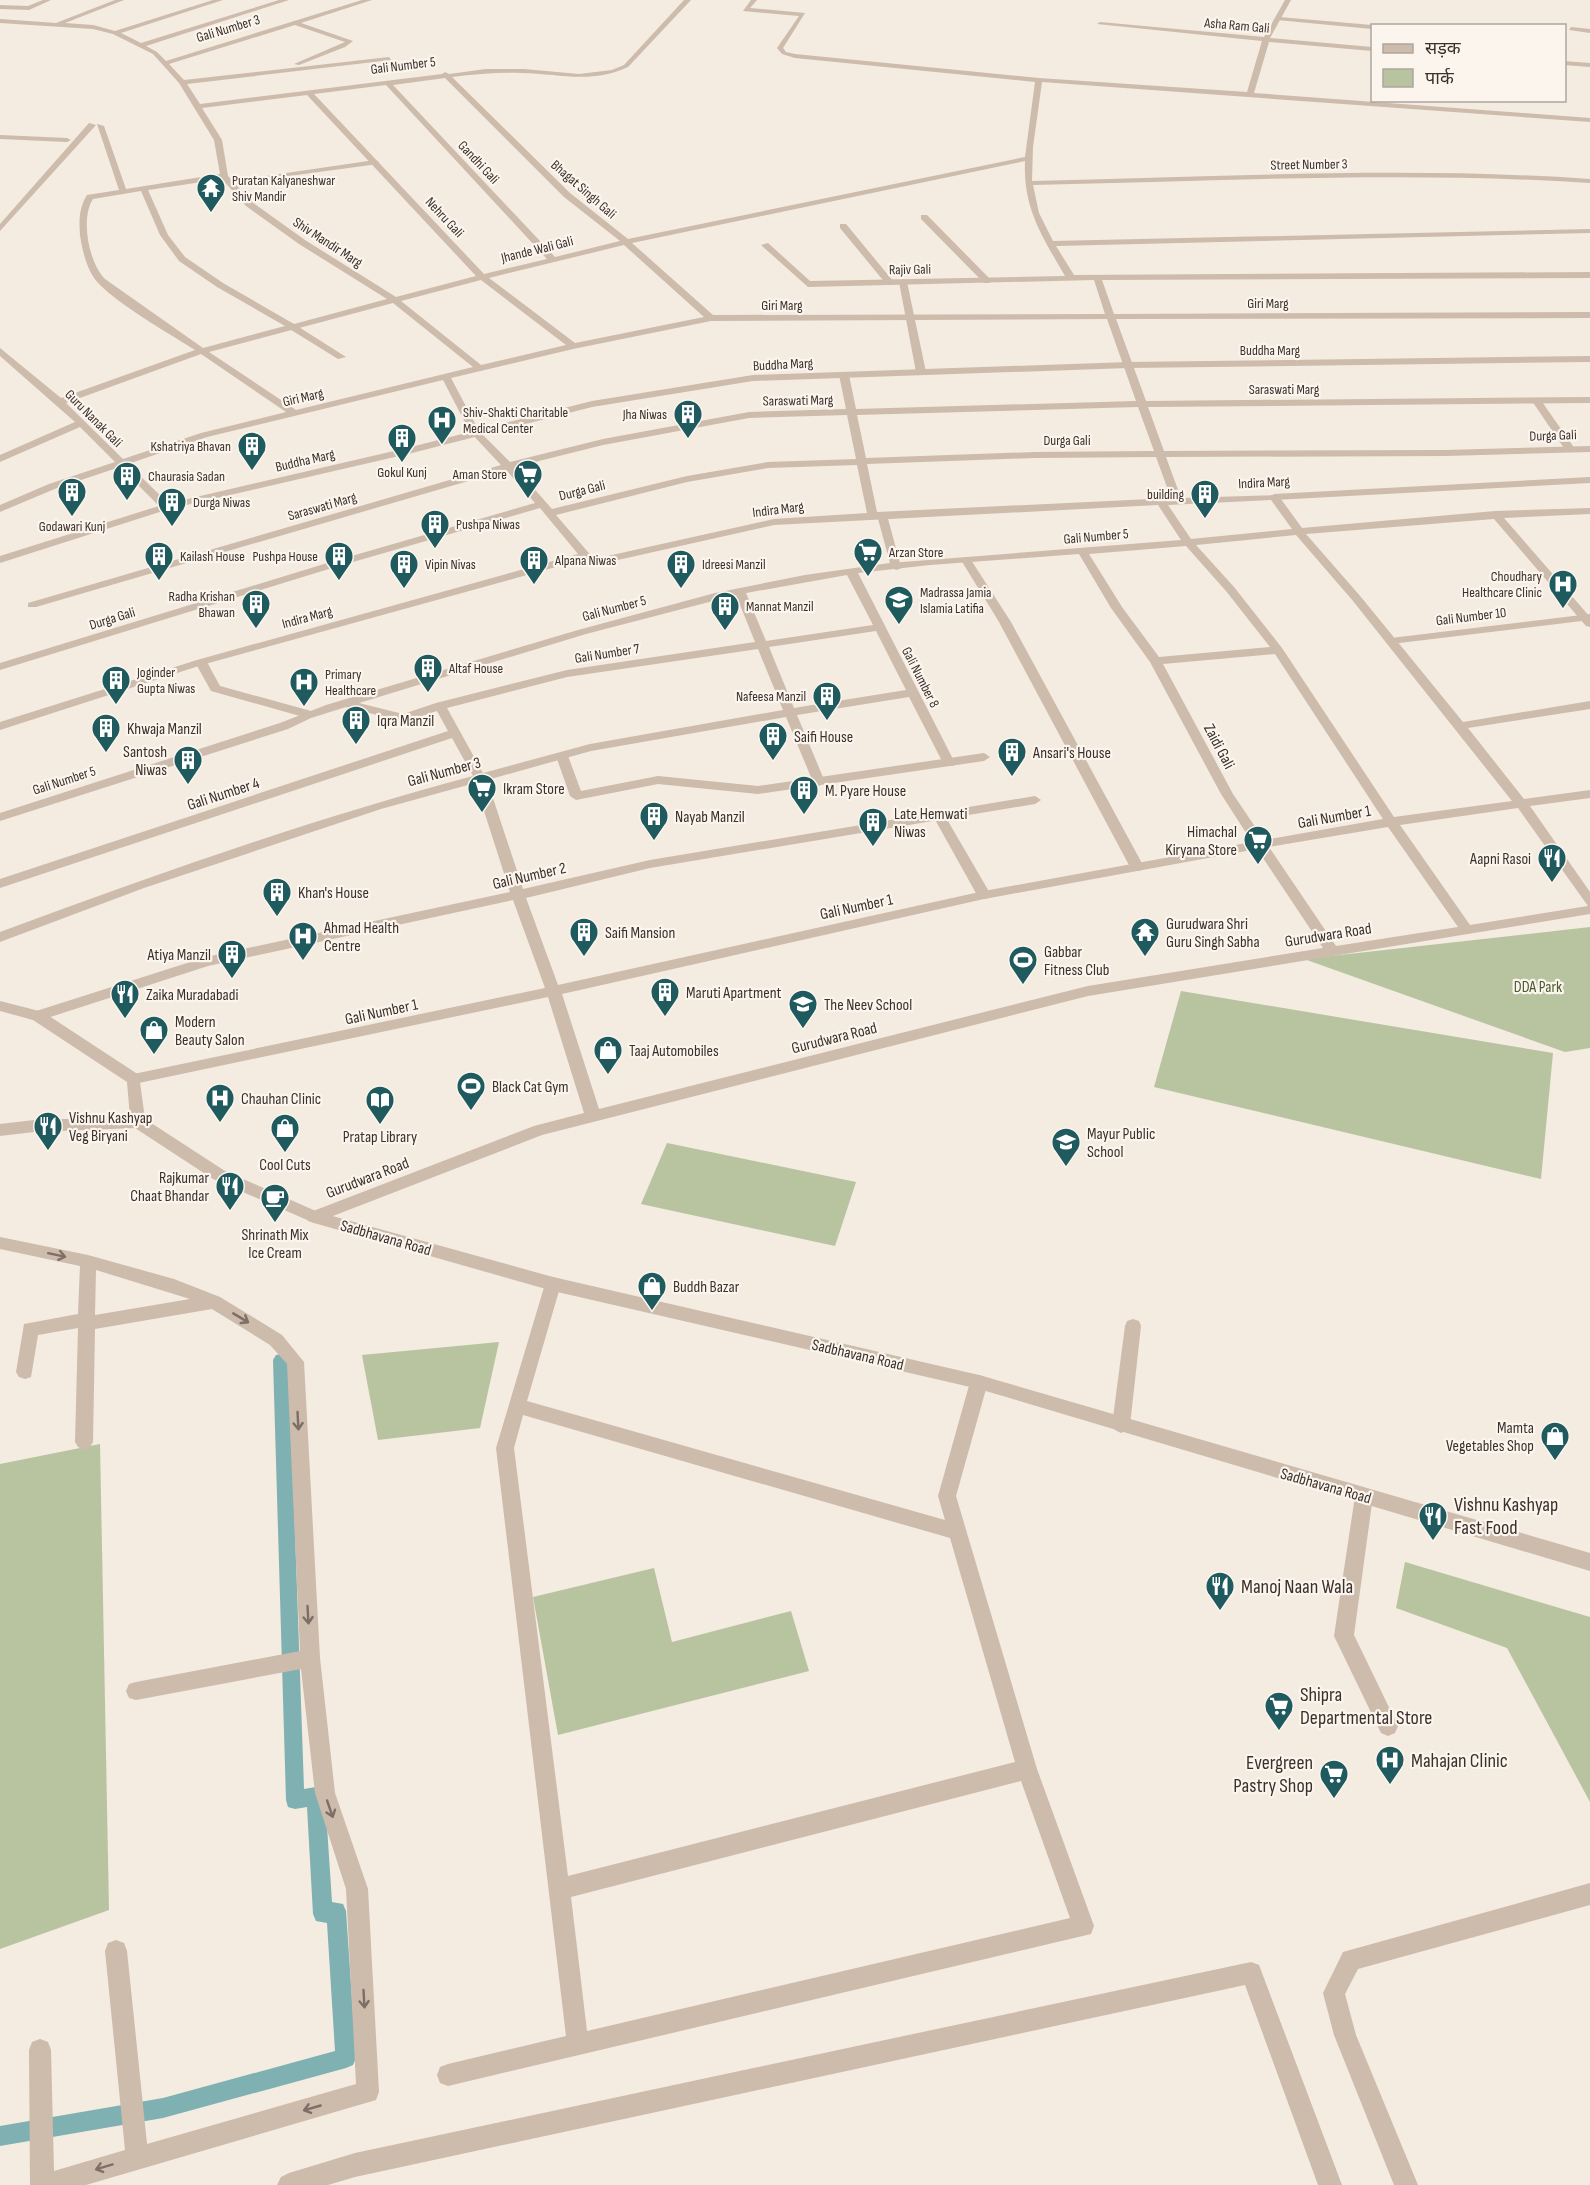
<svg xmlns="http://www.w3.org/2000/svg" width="1590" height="2185" font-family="'Sofia Sans Condensed','Noto Sans Devanagari',sans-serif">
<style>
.green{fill:#b8c4a0}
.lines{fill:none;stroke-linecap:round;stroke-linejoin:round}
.stream{fill:#7fb0b2;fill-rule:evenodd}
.service{fill:#cdbbac;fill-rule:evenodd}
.minor{fill:#cdbbac;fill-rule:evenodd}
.tertiary{fill:#cdbbac;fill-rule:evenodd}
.oneway{stroke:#7d6f65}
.labels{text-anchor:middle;stroke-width:4.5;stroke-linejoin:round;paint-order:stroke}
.far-street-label{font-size:14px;fill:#3b302b;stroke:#fbf5ee}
.far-poi-label{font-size:14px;fill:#3b302b;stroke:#fbf5ee;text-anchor:start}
.poi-label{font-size:16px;fill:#3b302b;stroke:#fbf5ee;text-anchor:start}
.street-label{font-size:16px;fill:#3b302b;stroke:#fbf5ee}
.park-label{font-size:16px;fill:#4a5a2e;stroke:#fbf5ee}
.near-poi-label{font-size:20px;fill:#3b302b;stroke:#fbf5ee;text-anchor:start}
</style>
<rect width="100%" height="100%" fill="#f4ebe1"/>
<g class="green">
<path d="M1590 927V1048L1565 1052 1304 959Z"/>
<path d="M1181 991 1553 1053 1541 1179 1154 1087Z"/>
<path d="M667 1143 856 1182 835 1246 641 1204Z"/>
<path d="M499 1342 480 1428 378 1440 362 1355Z"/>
<path d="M100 1444 109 1910 0 1949V1464Z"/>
<path d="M1405 1562 1590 1617V1802L1507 1648 1396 1608Z"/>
<path d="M654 1568 672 1642 791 1611 809 1671 558 1735 533 1597Z"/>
</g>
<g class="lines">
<path class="stream" d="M281 1354 286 1355 289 1360 304 1789 316 1787 323 1789 325 1796 332 1902 343 1904 346 1911 356 2058 353 2065 346 2068 163 2118 0 2146V2126L163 2098 335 2051 327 1923 316 1921 313 1914 307 1807 295 1809 288 1807 286 1800 273 1360 276 1355Z"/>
<g class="service">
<path d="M1279 17 1372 25 1374 26 1372 29 1277 20Z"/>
<path d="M1571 27 1590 29V33L1569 30Z"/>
<path d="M0 135 67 138 71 140 67 142 0 139Z"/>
<path d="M375 160 379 162 378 164 230 184 226 182Z"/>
<path d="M921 215H927L990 279V283H984L921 219Z"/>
<path d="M840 224H846L893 281V285H887L840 228Z"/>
<path d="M903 279 907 282 926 372 921 375 916 372 899 282Z"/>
<path d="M291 323 294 324 346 357 338 359 288 328 287 326Z"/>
<path d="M1534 399H1540L1575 449 1574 451H1566L1532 401Z"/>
<path d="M1590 477V483L1274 500 1269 497 1274 494Z"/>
<path d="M882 512 887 515 901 567 900 569 896 570 891 567 877 515Z"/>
<path d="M966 557 971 560 1011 622 1144 867 1142 870 1137 871 1130 867 999 622 961 560Z"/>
<path d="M1590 614V620L1391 644 1385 641 1391 638Z"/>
<path d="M201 659 207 662 220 686 311 711 313 714 307 718 211 691 195 662Z"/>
<path d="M562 752 568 756 581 791 658 776 758 786 984 753 990 757 984 761 758 794 658 784 576 800 570 796 556 756Z"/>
<path d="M939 812 945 816 991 895 989 898 984 899 977 895 933 816Z"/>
<path d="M0 1237 88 1255 174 1279 220 1297 282 1335 304 1362 320 1658 335 1793 368 1889 379 2092 376 2100 86 2185H30L29 2050 32 2042 40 2039 48 2042 51 2050 54 2171 125 2150 105 1951 108 1943 116 1940 124 1943 127 1951 147 2144 356 2084 346 1889 315 1793 301 1669 136 1700 129 1698 126 1691 129 1684 136 1682 300 1651 287 1364 270 1345 212 1309 95 1329 93 1442 90 1447 84 1450 78 1447 75 1442 78 1328 38 1335 31 1377 25 1379 19 1377 16 1372 24 1324 78 1314 80 1266 0 1249ZM96 1270 190 1299 95 1315Z"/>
<path d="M1133 1319 1139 1321 1141 1326 1130 1425 1127 1430 1121 1433 1115 1430 1112 1425 1125 1326 1127 1321Z"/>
<path d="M1364 1488 1370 1490 1373 1496 1354 1635 1398 1726 1395 1733 1388 1736 1381 1733 1334 1636 1355 1496 1358 1490Z"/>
<path d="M1590 1883V1905L1358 1969 1345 1994 1356 2035 1418 2185H1394L1334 2035 1323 1993 1343 1952Z"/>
</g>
<g class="minor">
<path d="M43 0H51L29 10 0 9V5L28 6Z"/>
<path d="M115 0H124L65 23 93 25 115 31 213 0H223L121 33 141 43 279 0H289L146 46 157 52 166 61 362 0H372L301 23 353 41 345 47 299 65 294 64 345 42 295 25 169 64 184 80 389 57 391 60 187 84 200 104 442 74 445 72 449 74 486 69H524L579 74 612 70 624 65 684 0H691L628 67C592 84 560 74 522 73 499 72 476 74 452 77L570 193 628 239 1025 157 1035 82 795 58 782 54 777 48 799 16 743 11 751 0H757L750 8 805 13 783 48 786 52 795 54 1039 78 1247 92 1262 41 1097 24 1100 22 1264 37 1285 0H1291L1270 38 1372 47V51L1269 42 1254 93 1590 118V122L1042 82 1033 147 1032 181C1218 177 1405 166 1590 179V183C1405 171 1218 181 1033 185L1039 213 1053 241 1590 229V233L1056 246 1074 275 1590 272V278L1102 280 1114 314 1590 312V318L1116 319 1146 401 1590 397V403L1148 407 1164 451 1445 450 1590 446V452L1445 456 1166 457 1181 498 1278 495 1302 528 1495 511 1590 508V514L1504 518 1590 617V627L1586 626 1494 519 1306 534 1361 597 1463 722 1590 701V709L1468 728 1524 799 1590 790V798L1530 806 1590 892V914L1088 996 542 1135 320 1221 314 1223 308 1221 306 1217 308 1213 534 1126 584 1113 548 997 134 1084 129 1083 127 1079 129 1075 545 988 513 900 208 966 38 1021 31 1016 33 1012 206 957 510 892 475 783 381 809 144 888 0 942V932C156 874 312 819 473 776L452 738 0 888V879L448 731 437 711 404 722 346 707 311 718 288 729 0 821V813L280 723 326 705 578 630 715 593 805 575 890 563 1181 540 1158 505 774 525 591 566 581 560 205 664 0 730V722L197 660 578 554 540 508 332 568 0 670V663L324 564 535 503 506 470 36 607H28V603L501 465 470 432 443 380 207 437 128 464 170 505V509H162L120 467 57 488 0 512V505L49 484 115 462 80 427 0 462V455L75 422 0 356V348L61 398 195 350C170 334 110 300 94 278 86 266 82 249 80 235 79 220 79 208 87 195L119 190 97 124 104 126 126 189 220 174 214 140 179 83 153 54 113 34 93 29 0 23V19L56 23ZM445 78 564 197 620 241 555 257 393 85ZM386 85 547 259 484 274 314 94ZM307 95 476 276 396 297 305 240 252 202 228 176 222 140 202 108ZM1025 161C1023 209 1042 236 1065 276L810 281 768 243 761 245 808 287 1094 280 1105 314 713 315 632 243ZM222 179 246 206 299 244 387 299 294 324 223 283 185 257 168 235 148 190ZM141 191 160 235 179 261 217 287 285 326 203 348 105 279C89 263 80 219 93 199ZM624 245 704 317 575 343 489 278ZM481 280 566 345 481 365 401 301ZM393 303 473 367 296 410 209 352ZM1107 319 1136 401 856 409 849 375 844 372 839 375 846 409 749 412 603 439 510 462 479 431 451 378 573 349 711 321ZM201 354 286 412 201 433 123 459 66 403ZM1138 407 1154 451 1035 452 866 458 857 415ZM847 415 856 459 768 462 687 476 552 509 515 467 603 445 749 418ZM1156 457 1171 498 877 512 867 464 1035 458ZM857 465 867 513 774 519 594 559 556 515 687 482 768 468ZM1271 500 1292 529 1191 539 1168 505ZM1296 535 1353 601 1512 801 1394 817 1282 648 1234 587 1196 545ZM1186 546 1226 591 1270 647 1159 657 1122 607 1089 554ZM1079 554 1111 608 1150 662 1221 794 1252 842 984 891 558 985 526 898 650 868 1035 804 1041 800 1035 796 650 860 523 889 487 780 591 751 786 717 813 782 819 786 825 782 797 715 909 697 943 763 945 766H953L955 763 858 573 930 565ZM847 575 873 625 766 641 746 593ZM736 595 755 642 567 670 436 703 403 714 359 703 586 634ZM876 631 906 690 794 708 769 647ZM758 649 783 710 590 744 483 773 447 708 567 677ZM1275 654 1383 819 1264 840 1233 794 1163 664ZM1518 808 1588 906 1470 925 1400 825ZM1388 827 1458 927 1336 946 1269 847ZM1257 849 1323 948 1088 986 599 1109 562 994 984 899Z"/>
<path d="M1564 61 1590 63V67L1564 65Z"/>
<path d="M89 123 96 125 0 231V224Z"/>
<path d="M553 1277 559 1279 561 1284 527 1401 945 1520 938 1496 970 1382 973 1377 979 1375 985 1377 988 1382 956 1496 1037 1769 1094 1926 1091 1934 448 2086 440 2083 437 2075 440 2067 448 2064 566 2036 496 1448 545 1284 547 1279ZM523 1415 950 1538 1015 1762 568 1876 514 1448ZM1021 1781 1070 1918 587 2031 571 1897Z"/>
<path d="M1251 1962 1259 1965 1262 1973 1342 2185H1318L1245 1985 355 2177 328 2185H277L281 2177 289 2173 355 2153Z"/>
</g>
<g class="tertiary">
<path d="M1590 356V362L1128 368 753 381 592 407 412 453 169 509 0 563V556L162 505 411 447 592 401 753 375 1128 362Z"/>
<path d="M0 1001 43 1012 139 1075 145 1119 225 1171 318 1212 553 1277 979 1375 1590 1553V1571L979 1389 553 1291 314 1223 213 1179 135 1128 34 1132 0 1136V1124L34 1120 130 1117 127 1082 33 1020 0 1011Z"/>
</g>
</g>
<defs><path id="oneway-shaft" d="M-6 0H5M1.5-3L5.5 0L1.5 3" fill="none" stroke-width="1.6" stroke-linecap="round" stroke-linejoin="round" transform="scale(1.5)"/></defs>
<g class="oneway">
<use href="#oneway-shaft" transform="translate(57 1255) rotate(12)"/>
<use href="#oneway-shaft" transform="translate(241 1318) rotate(31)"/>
<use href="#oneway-shaft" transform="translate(298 1421) rotate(87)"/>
<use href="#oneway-shaft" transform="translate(308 1615) rotate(87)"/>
<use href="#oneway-shaft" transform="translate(330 1809) rotate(71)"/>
<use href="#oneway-shaft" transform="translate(364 1999) rotate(87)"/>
<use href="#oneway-shaft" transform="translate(312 2108) rotate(164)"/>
<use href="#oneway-shaft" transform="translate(104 2167) rotate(163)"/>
</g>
<defs>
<g id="temple-pin" transform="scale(1.5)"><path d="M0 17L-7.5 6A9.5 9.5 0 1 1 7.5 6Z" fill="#1f5a5e" stroke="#fbf5ee"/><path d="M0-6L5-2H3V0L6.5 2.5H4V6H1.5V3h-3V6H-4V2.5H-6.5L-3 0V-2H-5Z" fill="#fff"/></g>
<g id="building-pin" transform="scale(1.5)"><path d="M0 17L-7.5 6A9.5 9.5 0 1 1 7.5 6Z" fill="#1f5a5e" stroke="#fbf5ee"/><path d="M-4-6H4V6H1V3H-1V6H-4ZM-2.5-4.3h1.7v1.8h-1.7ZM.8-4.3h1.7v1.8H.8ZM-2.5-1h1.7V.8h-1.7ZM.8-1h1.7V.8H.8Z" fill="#fff"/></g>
<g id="hospital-pin" transform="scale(1.5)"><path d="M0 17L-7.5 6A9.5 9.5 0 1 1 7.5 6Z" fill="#1f5a5e" stroke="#fbf5ee"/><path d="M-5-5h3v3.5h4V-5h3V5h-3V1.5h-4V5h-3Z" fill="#fff"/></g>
<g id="supermarket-pin" transform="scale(1.5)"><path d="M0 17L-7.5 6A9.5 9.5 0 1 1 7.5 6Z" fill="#1f5a5e" stroke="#fbf5ee"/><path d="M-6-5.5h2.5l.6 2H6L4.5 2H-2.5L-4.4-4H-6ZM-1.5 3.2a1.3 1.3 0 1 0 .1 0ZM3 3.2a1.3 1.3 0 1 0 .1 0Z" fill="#fff"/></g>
<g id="school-pin" transform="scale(1.5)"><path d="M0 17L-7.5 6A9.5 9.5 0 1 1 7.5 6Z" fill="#1f5a5e" stroke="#fbf5ee"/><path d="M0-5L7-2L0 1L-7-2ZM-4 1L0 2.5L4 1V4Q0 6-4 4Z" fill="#fff"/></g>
<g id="restaurant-pin" transform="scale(1.5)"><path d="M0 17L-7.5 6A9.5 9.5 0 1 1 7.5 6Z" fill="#1f5a5e" stroke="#fbf5ee"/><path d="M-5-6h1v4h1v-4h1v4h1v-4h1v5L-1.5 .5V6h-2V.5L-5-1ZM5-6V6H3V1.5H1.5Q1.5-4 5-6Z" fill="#fff"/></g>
<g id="stadium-pin" transform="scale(1.5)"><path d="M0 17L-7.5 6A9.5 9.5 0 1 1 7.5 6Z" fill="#1f5a5e" stroke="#fbf5ee"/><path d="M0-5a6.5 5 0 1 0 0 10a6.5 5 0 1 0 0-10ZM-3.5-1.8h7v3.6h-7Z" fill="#fff"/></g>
<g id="shop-pin" transform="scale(1.5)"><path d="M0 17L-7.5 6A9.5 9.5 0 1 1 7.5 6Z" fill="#1f5a5e" stroke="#fbf5ee"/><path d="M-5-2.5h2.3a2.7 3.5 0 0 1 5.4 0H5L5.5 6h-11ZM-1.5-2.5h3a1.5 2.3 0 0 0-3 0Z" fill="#fff"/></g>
<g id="library-pin" transform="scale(1.5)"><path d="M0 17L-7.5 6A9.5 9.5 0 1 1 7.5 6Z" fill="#1f5a5e" stroke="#fbf5ee"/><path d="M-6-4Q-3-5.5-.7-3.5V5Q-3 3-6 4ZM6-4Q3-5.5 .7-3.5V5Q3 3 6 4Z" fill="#fff"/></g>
<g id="cafe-pin" transform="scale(1.5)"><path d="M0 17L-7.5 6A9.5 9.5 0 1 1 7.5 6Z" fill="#1f5a5e" stroke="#fbf5ee"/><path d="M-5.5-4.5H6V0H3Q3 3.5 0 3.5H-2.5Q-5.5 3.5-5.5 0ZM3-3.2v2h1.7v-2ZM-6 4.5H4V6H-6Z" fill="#fff"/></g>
</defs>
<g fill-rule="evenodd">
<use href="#temple-pin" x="211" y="188"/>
<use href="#building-pin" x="688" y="414"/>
<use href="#hospital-pin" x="442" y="420"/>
<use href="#building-pin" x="402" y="438"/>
<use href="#building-pin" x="252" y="446"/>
<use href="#supermarket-pin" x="528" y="474"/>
<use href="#building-pin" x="127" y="476"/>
<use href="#building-pin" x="72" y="492"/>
<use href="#building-pin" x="1205" y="494"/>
<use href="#building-pin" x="172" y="502"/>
<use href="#building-pin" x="435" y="524"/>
<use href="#supermarket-pin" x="868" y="552"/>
<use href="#building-pin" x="159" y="556"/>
<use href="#building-pin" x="339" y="556"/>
<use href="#building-pin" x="534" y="560"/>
<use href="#building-pin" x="404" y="564"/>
<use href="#building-pin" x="681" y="564"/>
<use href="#hospital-pin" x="1563" y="584"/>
<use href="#school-pin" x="899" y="600"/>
<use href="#building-pin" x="256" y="604"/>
<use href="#building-pin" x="725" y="606"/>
<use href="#building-pin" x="428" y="668"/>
<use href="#building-pin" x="116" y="680"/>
<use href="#hospital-pin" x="304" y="682"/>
<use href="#building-pin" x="827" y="696"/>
<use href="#building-pin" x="356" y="720"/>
<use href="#building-pin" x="106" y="728"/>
<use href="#building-pin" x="773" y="736"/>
<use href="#building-pin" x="1012" y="752"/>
<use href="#building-pin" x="188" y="760"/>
<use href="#supermarket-pin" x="482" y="788"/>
<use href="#building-pin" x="804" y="790"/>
<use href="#building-pin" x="654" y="816"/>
<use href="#building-pin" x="873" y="822"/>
<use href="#supermarket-pin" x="1258" y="840"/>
<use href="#restaurant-pin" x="1552" y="858"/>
<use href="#building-pin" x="277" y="892"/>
<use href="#building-pin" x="584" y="932"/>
<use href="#temple-pin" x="1145" y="932"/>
<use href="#hospital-pin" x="303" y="936"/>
<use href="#building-pin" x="232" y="954"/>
<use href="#stadium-pin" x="1023" y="960"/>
<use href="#building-pin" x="665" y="992"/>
<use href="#restaurant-pin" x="125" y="994"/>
<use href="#school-pin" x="803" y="1004"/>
<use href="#shop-pin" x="154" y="1030"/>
<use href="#shop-pin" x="608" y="1050"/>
<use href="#stadium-pin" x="471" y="1086"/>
<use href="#hospital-pin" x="220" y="1098"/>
<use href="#library-pin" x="380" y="1100"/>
<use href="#restaurant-pin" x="48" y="1126"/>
<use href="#shop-pin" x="285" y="1128"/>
<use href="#school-pin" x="1066" y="1142"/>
<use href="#restaurant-pin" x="230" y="1186"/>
<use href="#cafe-pin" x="275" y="1198"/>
<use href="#shop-pin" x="652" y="1286"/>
<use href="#shop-pin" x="1555" y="1436"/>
<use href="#restaurant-pin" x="1433" y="1516"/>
<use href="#restaurant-pin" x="1220" y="1586"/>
<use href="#supermarket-pin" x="1279" y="1706"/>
<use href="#hospital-pin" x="1390" y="1760"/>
<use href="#supermarket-pin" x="1334" y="1774"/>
</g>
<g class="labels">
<g class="far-street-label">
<text transform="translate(1237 25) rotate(5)" y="5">Asha Ram Gali</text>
<text transform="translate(228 28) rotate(-17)" y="5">Gali Number 3</text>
<text transform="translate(403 65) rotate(-7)" y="5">Gali Number 5</text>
<text transform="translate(479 162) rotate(47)" y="5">Gandhi Gali</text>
<text transform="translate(1309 164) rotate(-1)" y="5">Street Number 3</text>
<text transform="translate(584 189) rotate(41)" y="5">Bhagat Singh Gali</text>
<text transform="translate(445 217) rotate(47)" y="5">Nehru Gali</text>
<text transform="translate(328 242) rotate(33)" y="5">Shiv Mandir Marg</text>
<text transform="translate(537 249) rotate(-14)" y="5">Jhande Wali Gali</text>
<text transform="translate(910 269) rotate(-1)" y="5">Rajiv Gali</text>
<text x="1268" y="308">Giri Marg</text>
<text x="782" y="310">Giri Marg</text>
<text x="1270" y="355">Buddha Marg</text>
<text transform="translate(783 364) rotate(-3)" y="5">Buddha Marg</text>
<text x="1284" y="394">Saraswati Marg</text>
<text transform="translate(303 397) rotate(-13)" y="5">Giri Marg</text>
<text transform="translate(798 400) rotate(-1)" y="5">Saraswati Marg</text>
<text transform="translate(94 418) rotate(45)" y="5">Guru Nanak Gali</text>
<text transform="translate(1553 435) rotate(-2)" y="5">Durga Gali</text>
<text x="1067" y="445">Durga Gali</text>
<text transform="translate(305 460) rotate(-13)" y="5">Buddha Marg</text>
<text transform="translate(1264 482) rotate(-3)" y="5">Indira Marg</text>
<text transform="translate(582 490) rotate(-14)" y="5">Durga Gali</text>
<text transform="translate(322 506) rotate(-16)" y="5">Saraswati Marg</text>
<text transform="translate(778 509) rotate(-7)" y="5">Indira Marg</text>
<text transform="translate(1096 536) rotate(-5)" y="5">Gali Number 5</text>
<text transform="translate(614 608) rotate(-15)" y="5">Gali Number 5</text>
<text transform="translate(1471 616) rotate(-7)" y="5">Gali Number 10</text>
<text transform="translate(307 617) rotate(-15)" y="5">Indira Marg</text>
<text transform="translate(112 618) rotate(-17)" y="5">Durga Gali</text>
<text transform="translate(607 653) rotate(-9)" y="5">Gali Number 7</text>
<text transform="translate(921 677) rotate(63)" y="5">Gali Number 8</text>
<text transform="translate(64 780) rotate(-18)" y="5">Gali Number 5</text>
</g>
<g class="far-poi-label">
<text x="232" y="185">Puratan Kalyaneshwar<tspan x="232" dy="16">Shiv Mandir</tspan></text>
<text x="463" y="417">Shiv-Shakti Charitable<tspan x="463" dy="16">Medical Center</tspan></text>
<text x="667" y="419" text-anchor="end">Jha Niwas</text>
<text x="231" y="451" text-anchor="end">Kshatriya Bhavan</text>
<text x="402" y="477" text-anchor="middle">Gokul Kunj</text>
<text x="507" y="479" text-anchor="end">Aman Store</text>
<text x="148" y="481">Chaurasia Sadan</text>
<text x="1184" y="499" text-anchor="end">building</text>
<text x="193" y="507">Durga Niwas</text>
<text x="456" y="529">Pushpa Niwas</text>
<text x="72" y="531" text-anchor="middle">Godawari Kunj</text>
<text x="889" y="557">Arzan Store</text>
<text x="180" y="561">Kailash House</text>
<text x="318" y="561" text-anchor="end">Pushpa House</text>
<text x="555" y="565">Alpana Niwas</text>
<text x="425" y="569">Vipin Nivas</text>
<text x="702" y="569">Idreesi Manzil</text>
<text x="1542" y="581" text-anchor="end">Choudhary<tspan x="1542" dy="16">Healthcare Clinic</tspan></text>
<text x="920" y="597">Madrassa Jamia<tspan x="920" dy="16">Islamia Latifia</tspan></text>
<text x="235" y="601" text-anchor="end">Radha Krishan<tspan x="235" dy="16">Bhawan</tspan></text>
<text x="746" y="611">Mannat Manzil</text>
<text x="449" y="673">Altaf House</text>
<text x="137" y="677">Joginder<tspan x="137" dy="16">Gupta Niwas</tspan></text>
<text x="325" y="679">Primary<tspan x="325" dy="16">Healthcare</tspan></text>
<text x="806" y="701" text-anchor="end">Nafeesa Manzil</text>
</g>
<g class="poi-label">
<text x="377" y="726">Iqra Manzil</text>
<text x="127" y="734">Khwaja Manzil</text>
<text x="794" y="742">Saifi House</text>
<text x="167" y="757" text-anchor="end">Santosh<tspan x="167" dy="18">Niwas</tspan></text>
<text x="1033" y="758">Ansari's House</text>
<text x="503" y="794">Ikram Store</text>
<text x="825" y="796">M. Pyare House</text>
<text x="894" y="819">Late Hemwati<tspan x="894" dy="18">Niwas</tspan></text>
<text x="675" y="822">Nayab Manzil</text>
<text x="1237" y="837" text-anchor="end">Himachal<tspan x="1237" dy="18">Kiryana Store</tspan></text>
<text x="1531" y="864" text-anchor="end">Aapni Rasoi</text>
<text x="298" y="898">Khan's House</text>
<text x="1166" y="929">Gurudwara Shri<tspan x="1166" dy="18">Guru Singh Sabha</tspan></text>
<text x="324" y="933">Ahmad Health<tspan x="324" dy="18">Centre</tspan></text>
<text x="605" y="938">Saifi Mansion</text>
<text x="1044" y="957">Gabbar<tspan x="1044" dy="18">Fitness Club</tspan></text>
<text x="211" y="960" text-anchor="end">Atiya Manzil</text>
<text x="686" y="998">Maruti Apartment</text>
<text x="146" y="1000">Zaika Muradabadi</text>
<text x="824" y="1010">The Neev School</text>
<text x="175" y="1027">Modern<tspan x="175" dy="18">Beauty Salon</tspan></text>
<text x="629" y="1056">Taaj Automobiles</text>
<text x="492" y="1092">Black Cat Gym</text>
<text x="241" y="1104">Chauhan Clinic</text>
<text x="69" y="1123">Vishnu Kashyap<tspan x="69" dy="18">Veg Biryani</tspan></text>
<text x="1087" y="1139">Mayur Public<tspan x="1087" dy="18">School</tspan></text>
<text x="380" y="1142" text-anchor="middle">Pratap Library</text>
<text x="285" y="1170" text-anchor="middle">Cool Cuts</text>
<text x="209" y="1183" text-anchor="end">Rajkumar<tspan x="209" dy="18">Chaat Bhandar</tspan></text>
<text x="275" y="1240" text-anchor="middle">Shrinath Mix<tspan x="275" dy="18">Ice Cream</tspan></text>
<text x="673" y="1292">Buddh Bazar</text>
<text x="1534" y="1433" text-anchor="end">Mamta<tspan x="1534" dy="18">Vegetables Shop</tspan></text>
</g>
<g class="street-label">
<text transform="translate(1220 746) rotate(62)" y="6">Zaidi Gali</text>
<text transform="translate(444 771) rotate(-15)" y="6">Gali Number 3</text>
<text transform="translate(223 793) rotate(-18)" y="6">Gali Number 4</text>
<text transform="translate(1334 816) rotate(-10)" y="6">Gali Number 1</text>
<text transform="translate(529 875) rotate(-13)" y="6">Gali Number 2</text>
<text transform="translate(856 906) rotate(-12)" y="6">Gali Number 1</text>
<text transform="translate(1328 934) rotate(-9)" y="6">Gurudwara Road</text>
<text transform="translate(381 1011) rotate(-12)" y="6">Gali Number 1</text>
<text transform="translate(834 1037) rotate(-14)" y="6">Gurudwara Road</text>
<text transform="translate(367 1177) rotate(-21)" y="6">Gurudwara Road</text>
<text transform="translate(386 1237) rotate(16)" y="6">Sadbhavana Road</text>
<text transform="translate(858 1354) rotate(13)" y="6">Sadbhavana Road</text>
<text transform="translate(1326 1485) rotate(16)" y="6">Sadbhavana Road</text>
</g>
<g class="park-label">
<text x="1538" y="992">DDA Park</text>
</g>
<g class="near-poi-label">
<text x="1454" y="1511">Vishnu Kashyap<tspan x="1454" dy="23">Fast Food</tspan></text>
<text x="1241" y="1593">Manoj Naan Wala</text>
<text x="1300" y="1701">Shipra<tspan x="1300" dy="23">Departmental Store</tspan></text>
<text x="1411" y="1767">Mahajan Clinic</text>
<text x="1313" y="1769" text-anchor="end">Evergreen<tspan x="1313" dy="23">Pastry Shop</tspan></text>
</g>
</g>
<rect x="1371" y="24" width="195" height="78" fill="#fbf5ee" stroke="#aea6a0" stroke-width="1.5"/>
<rect x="1383" y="44" width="30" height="9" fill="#cdbbac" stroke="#aea6a0" stroke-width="1.5"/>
<text x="1425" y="54" font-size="18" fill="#3b302b">सड़क</text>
<rect x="1383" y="69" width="30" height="18" fill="#b8c4a0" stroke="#aea6a0" stroke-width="1.5"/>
<text x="1425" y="84" font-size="18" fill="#3b302b">पार्क</text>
</svg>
